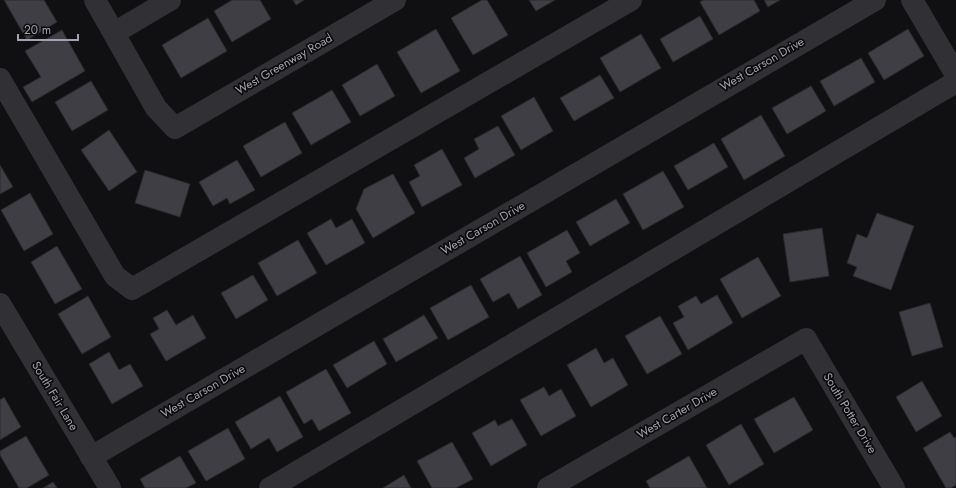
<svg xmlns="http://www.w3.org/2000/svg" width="956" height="488" font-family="Jost,sans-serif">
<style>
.building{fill:#3f3e44;stroke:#2a2a2c}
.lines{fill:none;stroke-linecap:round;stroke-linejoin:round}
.minor{stroke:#313135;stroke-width:22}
.labels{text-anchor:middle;stroke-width:3.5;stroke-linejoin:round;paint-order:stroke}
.street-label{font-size:12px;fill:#a2a3b0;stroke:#0b0b0c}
</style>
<rect width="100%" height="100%" fill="#100f11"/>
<g class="building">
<path d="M4 0H44L57 22 27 40Z"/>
<path d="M232 0H260L271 19 232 42 214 11Z"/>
<path d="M293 0H304L296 5Z"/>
<path d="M482 0H487L508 35 473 55 451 18Z"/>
<path d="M529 0H555L536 11Z"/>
<path d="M703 0H754L760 11 719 35 700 2Z"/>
<path d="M764 0H780L768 7Z"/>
<path d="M700 16 713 39 673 62 660 39Z"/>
<path d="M208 18 227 51 181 78 162 45Z"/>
<path d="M436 29 460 71 421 93 397 52Z"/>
<path d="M908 29 924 56 884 80 868 53Z"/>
<path d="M62 30 85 71 32 102 23 87 41 77 25 51Z"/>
<path d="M641 34 661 68 620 92 600 58Z"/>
<path d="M861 58 875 82 834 106 820 81Z"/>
<path d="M377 64 395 96 360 116 342 85Z"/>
<path d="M600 75 614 98 574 121 560 98Z"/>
<path d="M91 81 108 110 72 131 55 102Z"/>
<path d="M811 86 826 111 787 134 772 108Z"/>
<path d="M332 90 351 122 311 145 292 113Z"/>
<path d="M534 97 553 131 521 150 501 116Z"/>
<path d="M761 115 785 156 744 180 721 139Z"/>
<path d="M285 122 302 153 261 177 243 146Z"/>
<path d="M498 126 515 155 475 178 464 158 479 149 474 139Z"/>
<path d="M109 130 137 172 109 191 81 150Z"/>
<path d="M714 143 728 167 688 190 674 166Z"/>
<path d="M442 149 462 185 422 207 409 182 420 176 414 165Z"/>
<path d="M237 160 255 190 230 204 227 198 213 206 199 182Z"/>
<path d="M0 165 13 187 0 194Z"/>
<path d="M145 170 190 184 180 217 135 203Z"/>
<path d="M663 171 684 207 643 230 623 194Z"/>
<path d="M393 174 415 213 373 238 356 209 364 189Z"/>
<path d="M30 193 53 234 24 251 1 210Z"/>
<path d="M616 199 630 223 590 246 576 222Z"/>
<path d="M877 213 914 226 891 290 853 276 857 267 847 263 857 234 867 238Z"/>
<path d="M331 219 336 228 352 219 365 243 326 265 307 233Z"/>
<path d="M822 228 829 276 790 282 783 234Z"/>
<path d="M567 230 580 253 566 261 572 272 546 287 527 253Z"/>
<path d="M298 240 317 273 277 296 258 263Z"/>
<path d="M57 246 82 289 55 304 31 262Z"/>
<path d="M520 256 542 295 518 309 509 293 493 302 480 279Z"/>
<path d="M758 257 781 296 742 318 720 279Z"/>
<path d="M253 275 268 300 236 319 221 293Z"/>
<path d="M471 285 489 317 448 340 430 308Z"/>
<path d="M717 295 733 323 688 350 673 323 684 317 678 306 696 296 701 304Z"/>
<path d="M88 296 111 337 82 354 58 314Z"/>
<path d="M930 303 943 347 912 356 899 312Z"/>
<path d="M167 310 176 325 193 315 206 338 166 361 150 334 159 329 153 318Z"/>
<path d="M424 315 438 338 396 362 383 339Z"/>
<path d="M660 316 682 354 647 374 625 336Z"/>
<path d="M374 341 387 364 347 388 333 365Z"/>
<path d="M596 348 604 363 613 358 628 385 591 407 567 365Z"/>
<path d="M109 352 119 370 130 364 143 386 112 404 89 364Z"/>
<path d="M326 369 351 413 319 431 312 419 304 424 286 392Z"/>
<path d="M922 381 942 416 916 432 896 397Z"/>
<path d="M544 387 549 396 561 389 576 416 541 436 520 400Z"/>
<path d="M280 396 303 437 277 452 269 438 251 449 235 422Z"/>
<path d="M4 397 21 427 0 440V400Z"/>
<path d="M794 397 813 430 774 453 754 419Z"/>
<path d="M512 419 527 445 491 466 472 433 495 420 498 426Z"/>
<path d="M741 424 764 464 729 485 706 445Z"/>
<path d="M228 428 245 459 206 481 188 451Z"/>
<path d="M950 432 954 438 956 437V485L951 488H946L923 448Z"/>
<path d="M26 436 49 475 27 488H19L0 455V451Z"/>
<path d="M452 442 473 479 456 488H432L417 461Z"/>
<path d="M180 456 196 483 186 488H145L140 479Z"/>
<path d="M689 456 707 488H650L646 481Z"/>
<path d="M404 475 411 488H383Z"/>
<path d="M53 482 57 488H43Z"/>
</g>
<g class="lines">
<g class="minor">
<path d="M95 0 156 108 175 128 395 0"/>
<path d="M912 0 956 75"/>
<path d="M114 33 170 0"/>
<path d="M0 79 115 276 132 289 631 0"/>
<path d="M0 304 110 488"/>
<path d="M91 457 875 0"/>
<path d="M270 488 956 82"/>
<path d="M548 488 806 339 894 488"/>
</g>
</g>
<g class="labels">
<g class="street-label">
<text transform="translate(284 64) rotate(-30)" y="4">West Greenway Road</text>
<text transform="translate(762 64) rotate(-30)" y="4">West Carson Drive</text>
<text transform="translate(483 228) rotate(-30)" y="4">West Carson Drive</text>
<text transform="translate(203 391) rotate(-30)" y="4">West Carson Drive</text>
<text transform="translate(55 396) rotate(59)" y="4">South Fair Lane</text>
<text transform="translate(677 413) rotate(-30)" y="4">West Carter Drive</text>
<text transform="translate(850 413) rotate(59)" y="4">South Potter Drive</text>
</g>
</g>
<path d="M18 34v6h60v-6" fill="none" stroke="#a2a3b0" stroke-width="2"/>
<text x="24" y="34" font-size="12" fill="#a2a3b0" stroke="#0b0b0c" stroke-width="3" paint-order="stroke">20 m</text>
</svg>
